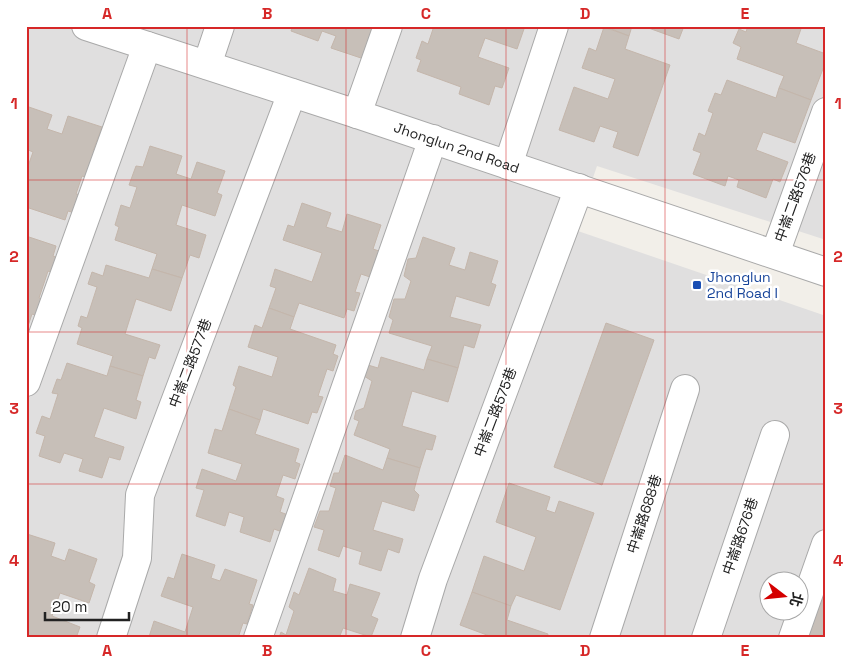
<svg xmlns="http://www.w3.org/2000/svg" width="852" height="664" font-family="'Space Grotesk','Noto Sans TC',sans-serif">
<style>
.residential{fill:#e0dfdf;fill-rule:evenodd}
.building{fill:#c7bfb8;stroke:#c4b6ab}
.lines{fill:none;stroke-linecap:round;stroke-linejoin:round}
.minor-casing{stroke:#a9a9a9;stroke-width:30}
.minor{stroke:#fff;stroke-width:28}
.grid{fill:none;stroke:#d62828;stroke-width:1;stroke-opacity:0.55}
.transit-dot{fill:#1a4fb4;stroke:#fff;stroke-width:2}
.labels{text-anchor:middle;stroke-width:5;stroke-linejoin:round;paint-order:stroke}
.street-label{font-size:14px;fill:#222;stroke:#fff}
.transit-label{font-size:14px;fill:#164399;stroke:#fff;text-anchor:start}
.neatline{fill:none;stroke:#d62828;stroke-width:2}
.grid-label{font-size:16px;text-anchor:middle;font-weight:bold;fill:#d62828}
</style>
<rect width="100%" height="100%" fill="#f2efe9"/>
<path class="residential" d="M26 26H826V240L597 166 575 230 826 316V638H26ZM770 582H800V612H770Z"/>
<g class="building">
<path d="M293 26H376L364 59 331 48 336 36 322 31 318 41 291 31Z"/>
<path d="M434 26H525L517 49 485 38 478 57 509 68 502 88 495 86 489 105 459 94 461 87 417 71 421 60 416 58 422 41 428 44Z"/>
<path d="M604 26H632L629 36Z"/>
<path d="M643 26H684L679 39Z"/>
<path d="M748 26H802L796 43 826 54V61L811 100 779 88 784 76 737 59 741 47 733 43 739 29 746 32Z"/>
<path d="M604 27 629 36 625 49 670 65 638 156 613 147 618 132 600 126 594 142 559 130 574 87 608 99 615 79 582 68 589 48 596 51Z"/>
<path d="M727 80 776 98 779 88 811 100 795 143 763 132 756 150 788 162 780 182 773 179 766 198 737 187 739 180 728 176 725 186 693 174 701 153 693 150 699 133 705 136 713 113 708 111 715 93 721 95Z"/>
<path d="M26 106 52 115 47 129 62 134 68 116 102 127 93 151 99 153 91 179 82 176 76 194 81 195 75 213 68 211 65 220 26 207V172L33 152 26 149Z"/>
<path d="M150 146 182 156 176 174 191 179 197 162 225 171 217 193 222 195 215 216 182 205 176 225 206 235 199 258 190 255 182 278 152 269 157 254 115 240 119 227 115 225 121 205 130 208 137 187 129 185 136 166 143 167Z"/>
<path d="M302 203 331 213 326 227 342 232 347 214 381 225 373 249 379 251 370 277 361 274 355 292 360 293 354 311 347 309 344 318 299 303 294 317 269 308 276 288 270 286 275 269 312 282 322 253 283 240 288 225 294 227Z"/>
<path d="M26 236 56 246 53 256 58 258 53 273 48 271 39 298 43 300 38 316 32 314 28 326 26 325Z"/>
<path d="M423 237 455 248 449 265 465 270 470 252 498 261 491 283 496 285 489 306 456 296 450 317 481 325 474 348 464 345 458 368 427 359 432 346 389 333 393 320 389 317 394 299H405L411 281 404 276 408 259 416 258Z"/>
<path d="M106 265 149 278 152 269 182 278 171 311 136 299 125 334 160 345 155 359 149 357 143 376 110 366 113 356 77 344 82 328 78 326 81 316 87 318 97 287 88 284 92 272 103 276Z"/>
<path d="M269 308 294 317 290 329 336 345 333 354 338 356 333 371 327 369 318 396 323 397 317 413 312 412 308 424 263 409 260 420 229 409 236 387 233 385 239 366 272 377 278 357 248 347 255 325 262 328Z"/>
<path d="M606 323 654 340 602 485 554 467Z"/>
<path d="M381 357 424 370 427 359 458 368 448 402 412 391 402 426 436 436 432 450 426 449 420 468 387 458 390 449 354 435 359 421 354 419 356 411 364 408 372 381 364 376 368 365 378 368Z"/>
<path d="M67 363 107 376 110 366 143 376 136 400 141 402 136 419 104 408 94 437 124 447 120 460 109 457 102 478 79 471 83 459 64 453 60 463 39 456 45 436 36 433 42 416 50 419 58 394 52 393 57 379 61 380Z"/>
<path d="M229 409 260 420 255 434 299 449 295 462 300 464 295 479 283 475 276 496 284 499 280 512 291 516 285 533 274 529 270 542 240 532 244 517 229 512 225 526 196 516 204 490 196 488 202 469 236 481 242 464 208 453 215 429 222 431Z"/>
<path d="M345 455 383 470 387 458 420 468 414 490 419 495 414 511 382 501 373 530 403 539 399 553 388 549 381 571 359 564 362 552 343 546 339 557 318 550 324 530 314 527 320 511H329L336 488 330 486 334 473H339Z"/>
<path d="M509 483 550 497 546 510 555 513 559 501 594 513 560 610 516 595 511 606 472 592 484 556 524 571 536 537 496 522Z"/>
<path d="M27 534 55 543 51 556 65 561 69 549 97 559 89 582 95 585 89 603 60 593 52 616 80 627 76 638H26Z"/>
<path d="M182 554 215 565 211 578 220 581 225 569 257 580 249 604 253 605 247 624 243 623 238 638 149 637 154 621 185 632 193 607 161 596 168 577 174 579Z"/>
<path d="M309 568 336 579 333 591 347 595 350 584 380 593 371 616 378 619 371 637 343 628 339 638H279L281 632 286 635 294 611 289 607 294 592 299 595Z"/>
<path d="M826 583V638H808Z"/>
<path d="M472 592 511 606 507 620 548 634 547 638H495L460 625Z"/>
</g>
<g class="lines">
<g class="minor-casing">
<g id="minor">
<path id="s1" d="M86 26 357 114 826 272"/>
<path d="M207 65 220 26"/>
<path d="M357 114 388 26"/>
<path d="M508 165 554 26"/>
<path d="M775 254 826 112"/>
<path d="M26 382 147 46"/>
<path d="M111 638 137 558 140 495 292 93"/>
<path d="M258 638 433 139"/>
<path d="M415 638 433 579 579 188"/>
<path d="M604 638 685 389"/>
<path d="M706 638 775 435"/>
<path d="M793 638 826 544"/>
</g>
</g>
<use href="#minor" class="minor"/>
</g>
<path class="grid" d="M187 26V638M346 26V638M506 26V638M665 26V638M26 180H826M26 332H826M26 484H826"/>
<rect class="transit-dot" x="692" y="280" width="10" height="10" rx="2.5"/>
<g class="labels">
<g class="street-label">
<text dy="5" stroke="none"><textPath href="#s1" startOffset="390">Jhonglun 2nd Road</textPath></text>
<text transform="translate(795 197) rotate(-70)" y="5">中崙二路576巷</text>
<text transform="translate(190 363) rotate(-69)" y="5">中崙二路577巷</text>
<text transform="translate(495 412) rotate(-69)" y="5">中崙二路575巷</text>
<text transform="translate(644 514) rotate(-72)" y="5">中崙路688巷</text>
<text transform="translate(740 536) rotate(-71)" y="5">中崙路676巷</text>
</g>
<g class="transit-label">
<text x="707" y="282">Jhonglun<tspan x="707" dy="16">2nd Road I</tspan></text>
</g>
</g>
<rect width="852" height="664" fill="none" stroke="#ffffff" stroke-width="55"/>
<g transform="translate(784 596) rotate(106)"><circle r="24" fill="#ffffff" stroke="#a7a7a7"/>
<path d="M0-4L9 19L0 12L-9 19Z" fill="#d40000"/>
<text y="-8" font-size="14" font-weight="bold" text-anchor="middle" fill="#222222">北</text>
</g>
<path d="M45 612v8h84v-8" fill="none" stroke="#222222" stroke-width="2.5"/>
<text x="52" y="612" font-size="15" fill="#222222" stroke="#ffffff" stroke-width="4" paint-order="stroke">20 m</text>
<rect x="28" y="28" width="796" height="608" class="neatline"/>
<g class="grid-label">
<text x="107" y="19">A</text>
<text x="267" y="19">B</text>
<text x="426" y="19">C</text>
<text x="585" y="19">D</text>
<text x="745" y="19">E</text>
<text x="14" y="109">1</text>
<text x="838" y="109">1</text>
<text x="14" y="262">2</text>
<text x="838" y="262">2</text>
<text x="14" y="414">3</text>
<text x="838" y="414">3</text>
<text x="14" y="566">4</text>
<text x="838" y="566">4</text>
<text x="107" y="656">A</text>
<text x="267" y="656">B</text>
<text x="426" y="656">C</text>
<text x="585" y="656">D</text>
<text x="745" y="656">E</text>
</g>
</svg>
